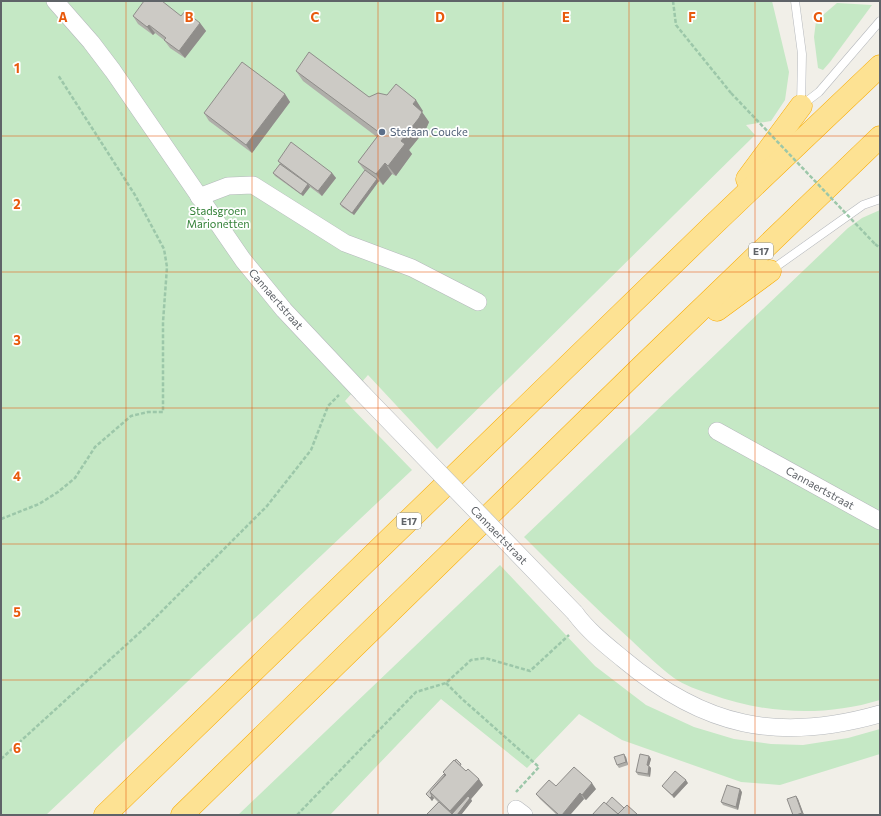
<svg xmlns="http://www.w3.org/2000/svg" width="881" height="816" font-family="Commissioner,sans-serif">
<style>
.green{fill:#c5e8c5}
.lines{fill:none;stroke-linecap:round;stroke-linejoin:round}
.lane-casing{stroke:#b5b8bc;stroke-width:9}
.street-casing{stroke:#b5b8bc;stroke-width:18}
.highway-casing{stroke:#f9ab00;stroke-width:23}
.path{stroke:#9cc7a9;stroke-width:2.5;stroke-dasharray:4 2;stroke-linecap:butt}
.lane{stroke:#fff;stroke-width:8}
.street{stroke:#fff;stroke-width:17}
.highway{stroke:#fde293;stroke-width:22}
.street-bridge-casing{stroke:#b5b8bc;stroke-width:18;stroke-linecap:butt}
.path-bridge{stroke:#9cc7a9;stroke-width:2.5;stroke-dasharray:4 2;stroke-linecap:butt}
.street-bridge{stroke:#fff;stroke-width:17}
.wall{fill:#afaea9}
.shaded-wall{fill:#8f8d8a}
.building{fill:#cccac5;stroke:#8f8d8a}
.grid{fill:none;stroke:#e8590c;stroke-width:1;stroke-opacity:0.55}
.service-dot{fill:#5c6f8a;stroke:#fff;stroke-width:1.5}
.labels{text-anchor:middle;stroke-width:3.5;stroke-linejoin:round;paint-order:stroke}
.shield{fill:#fff;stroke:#8f9295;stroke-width:1}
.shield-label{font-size:10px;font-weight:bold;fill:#5f6368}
.service-label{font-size:11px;fill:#4e5e75;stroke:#fff;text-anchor:start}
.park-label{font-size:11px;fill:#348238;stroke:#fff}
.street-label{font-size:11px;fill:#5f6368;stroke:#fff}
.grid-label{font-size:13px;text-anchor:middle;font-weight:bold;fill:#e8590c;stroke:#fff;stroke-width:3.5;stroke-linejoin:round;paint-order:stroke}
</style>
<rect width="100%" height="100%" fill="#f1efe8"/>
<g class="green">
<path d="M1 1H772L789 72 785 100 771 121 746 125 755 135 437 449 368 375 345 401 412 470 46 815H1Z"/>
<path d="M837 3 872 5 830 62 823 70 818 68 814 37 816 21Z"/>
<path d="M880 210V700C824 717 765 714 710 694 698 690 684 685 674 678 659 667 645 653 631 640 594 607 559 572 524 537L848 228 862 218Z"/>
<path d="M500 565 595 666 646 705 694 727 734 739 771 744 803 745 848 738 880 729V754L780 785 741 782 622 740 579 714 527 768 441 699 330 815H238Z"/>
</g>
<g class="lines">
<g class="lane-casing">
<g id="lane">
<path d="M795 1 802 54 801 106"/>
<path d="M802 105 819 92 880 21"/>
<path d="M770 271 863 205 880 199"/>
</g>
</g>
<g class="street-casing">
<g id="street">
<path d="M55 1 91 42 113 71 243 260 284 310 363 394"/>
<path d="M199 197 228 186 253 185 345 243 412 268 478 302"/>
<path d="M717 431 880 521"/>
<path d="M575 613C588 631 606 645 623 659 704 727 778 743 880 714"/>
<path d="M516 809 524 815"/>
</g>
</g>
<g class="highway-casing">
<g id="highway">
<path d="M747 179 801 106"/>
<path d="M717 310 770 271"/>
<path d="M105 815 712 226 880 66"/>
<path d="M182 815 642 366 880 137"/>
</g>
</g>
<g class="path">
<path d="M673 1 676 25 731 93"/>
<path d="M875 244 880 248"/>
<path d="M1 519 39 504 58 492 75 478 95 447 131 416 148 412H163V322L167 267 164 249 135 195 58 75"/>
<path d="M446 683 461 698 539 767 516 792"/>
<path d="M1 759 148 625 267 506 311 450 328 406 339 395"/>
<path d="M297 815 416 692 446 683 471 660 485 658 530 671 569 635"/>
</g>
<use href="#lane" class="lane"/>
<use href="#street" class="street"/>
<use href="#highway" class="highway"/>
<g class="street-bridge-casing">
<path id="street-bridge" d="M363 394 575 613"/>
</g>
<path class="path-bridge" d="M731 93 875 244"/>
<use href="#street-bridge" class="street-bridge"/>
</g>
<g class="wall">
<path d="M133 16H181L200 23 206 31 185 58 170 48 164 40 155 33 153 35 138 24Z"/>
<path d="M296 71 369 97 423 111 422 112 429 122 426 129 409 150 412 154 396 176 392 174 383 185 379 181 354 215 342 207 340 204 365 171 358 162 377 137 303 81Z"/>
<path d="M285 94 290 102 252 153 209 121 204 113Z"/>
<path d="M278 161 332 173 336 178 322 196 310 187 303 196 275 176 273 173 280 164Z"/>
<path d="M649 756 651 759 649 766 651 768 650 777 638 775 636 772Z"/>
<path d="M626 757 628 765 619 768 617 765Z"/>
<path d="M463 767 462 768 466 771 483 785 471 799 472 801 461 815H426L438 802 434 798 432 801 428 796 426 794Z"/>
<path d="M688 783 674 798 662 786Z"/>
<path d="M556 786 596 789 586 800 584 799 570 815H557L540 799 536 794Z"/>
<path d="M742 792 738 810 723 805 721 802Z"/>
<path d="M796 796 798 799 804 815H793Z"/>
</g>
<g class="shaded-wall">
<path d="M200 23 206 31 185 58 179 51Z"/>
<path d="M149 25 155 33 153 35 147 27Z"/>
<path d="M285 94 290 102 252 153 246 145Z"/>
<path d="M416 100 423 111 422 112 429 122 426 129 409 150 412 154 396 176 388 166 401 141 413 104Z"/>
<path d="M385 163 392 174 383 185 376 174Z"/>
<path d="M332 173 336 178 322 196 318 191Z"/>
<path d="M377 179 379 181 354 215 352 213Z"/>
<path d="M308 184 310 187 303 196 301 194Z"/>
<path d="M624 754 626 757 628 765 626 762Z"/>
<path d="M649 756 651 759 649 766 651 768 650 777 648 774 647 765Z"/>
<path d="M479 779 483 785 471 799 472 801 461 815H453L450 811Z"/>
<path d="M686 780 688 783 674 798 672 795Z"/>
<path d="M592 783 596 789 586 800 582 795Z"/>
<path d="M740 789 742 792 738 810 736 807Z"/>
<path d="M580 793 584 799 570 815H562Z"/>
<path d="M432 796 434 798 432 801 430 798Z"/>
<path d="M796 796 798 799 804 815 802 813Z"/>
</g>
<g class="building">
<path d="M144 1H162L181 16 185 11 200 23 179 51 164 40 166 38 149 25 147 27 133 16Z"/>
<path d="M309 52 369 97 378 93 387 95 396 84 416 100 413 104 422 112 419 118 401 141 405 144 388 166 385 163 376 174 358 162 380 133 296 71Z"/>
<path d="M242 62 285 94 246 145 204 113Z"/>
<path d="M291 142 332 173 318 191 278 161Z"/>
<path d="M280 164 308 184 301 194 273 173Z"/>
<path d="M365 170 377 179 352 213 340 204Z"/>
<path d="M624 754 626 762 617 765 614 757Z"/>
<path d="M640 754 649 756 647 765 649 766 648 774 636 772Z"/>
<path d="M456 759 461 764 460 766 455 761Z"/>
<path d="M454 760 466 771 468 769 479 779 450 811 430 792 446 775 443 772Z"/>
<path d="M574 767 592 783 582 795 580 793 562 815H559L536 794 549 780 556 786Z"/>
<path d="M675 771 686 780 672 795 662 786Z"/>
<path d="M444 774 445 775 430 792 432 796 430 798 426 794Z"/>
<path d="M727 785 740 789 736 807 721 802Z"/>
<path d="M468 796 470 798 457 815H426L439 802 452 814Z"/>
<path d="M796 796 802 813 796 815H793L787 799Z"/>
<path d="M612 797 624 808 618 814 606 804Z"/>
<path d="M604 802 618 814 627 805 637 814 636 815H592Z"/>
</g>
<path class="grid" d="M126 1V815M252 1V815M378 1V815M503 1V815M629 1V815M755 1V815M1 136H880M1 272H880M1 408H880M1 544H880M1 680H880"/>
<circle class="service-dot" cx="382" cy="132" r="4"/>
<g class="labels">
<g class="shield">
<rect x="749" y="243" width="24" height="16" rx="3"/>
<rect x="397" y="513" width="24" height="16" rx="3"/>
</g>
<g class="shield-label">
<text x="761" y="255">E17</text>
<text x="409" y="525">E17</text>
</g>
<g class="service-label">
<text x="390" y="136">Stefaan Coucke</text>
</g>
<g class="park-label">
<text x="218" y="215">Stadsgroen<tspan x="218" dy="13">Marionetten</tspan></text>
</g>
<g class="street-label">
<text transform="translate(276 299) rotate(49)" y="4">Cannaertstraat</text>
<text transform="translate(820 488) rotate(29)" y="4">Cannaertstraat</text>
<text transform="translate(499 535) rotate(46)" y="4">Cannaertstraat</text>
</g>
</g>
<g class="grid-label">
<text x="63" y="22">A</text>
<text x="189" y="22">B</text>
<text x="315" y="22">C</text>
<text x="440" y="22">D</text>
<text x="566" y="22">E</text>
<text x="692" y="22">F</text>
<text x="818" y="22">G</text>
<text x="17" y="73">1</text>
<text x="17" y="209">2</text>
<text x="17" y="345">3</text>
<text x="17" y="481">4</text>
<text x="17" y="617">5</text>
<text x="17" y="753">6</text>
</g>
<rect width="881" height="816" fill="none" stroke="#5f6368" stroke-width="4"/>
</svg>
